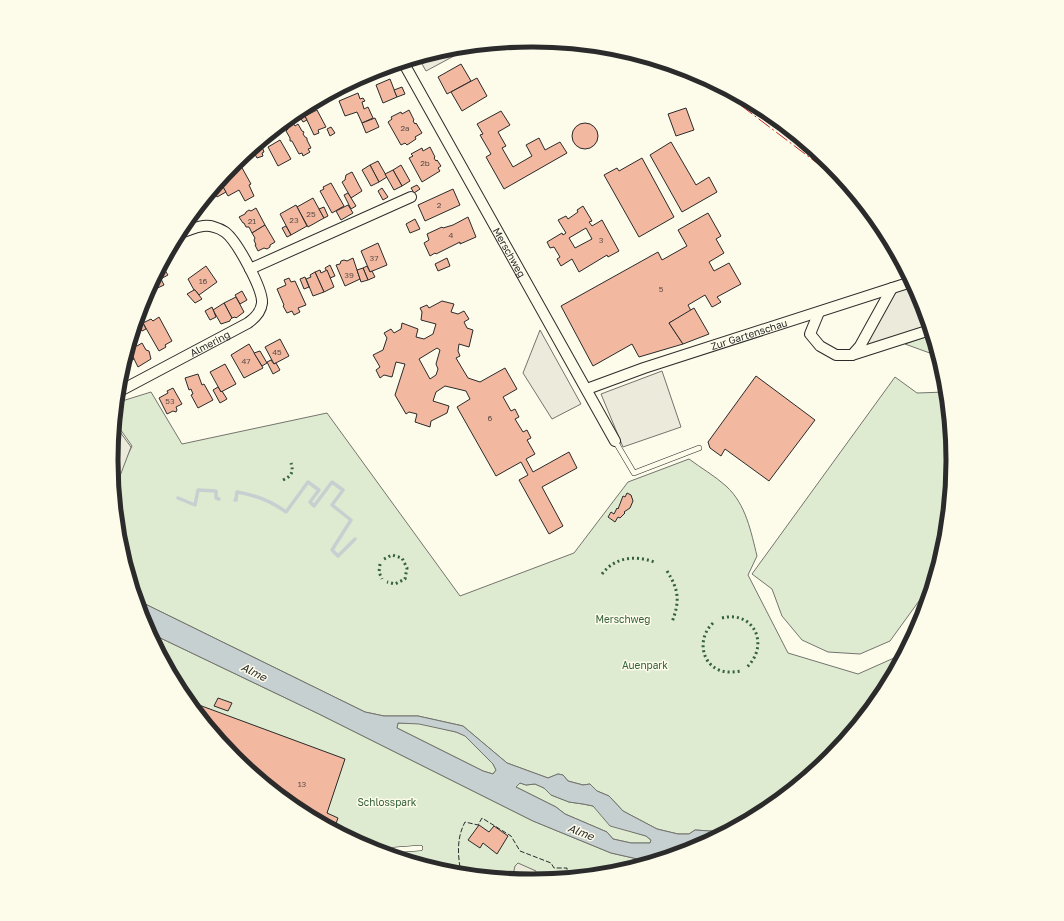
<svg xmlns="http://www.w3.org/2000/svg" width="1064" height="921" font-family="'Golos Text',sans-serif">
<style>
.green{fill:#deebd1;stroke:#74746e}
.parking{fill:#eceadb;stroke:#74746e}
.water{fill:#c7d0d0;stroke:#74746e;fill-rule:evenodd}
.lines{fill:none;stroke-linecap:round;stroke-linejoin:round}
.stream{stroke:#c7d0d0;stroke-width:3.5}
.building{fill:#f2b8a0;stroke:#2b2b2b;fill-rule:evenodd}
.lane-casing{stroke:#2b2b2b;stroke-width:6}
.street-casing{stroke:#2b2b2b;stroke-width:12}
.lane{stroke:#fdfbea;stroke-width:5}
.street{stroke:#fdfbea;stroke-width:10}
.hedge{stroke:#34623c;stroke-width:3;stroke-dasharray:2 3;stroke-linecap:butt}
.fence{stroke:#2b2b2b;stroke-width:1;stroke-dasharray:5 2;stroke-linecap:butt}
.power{stroke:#c62828;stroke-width:1;stroke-dasharray:14 3 2 3;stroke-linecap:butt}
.labels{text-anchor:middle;stroke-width:3;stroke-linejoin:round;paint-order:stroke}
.number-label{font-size:8px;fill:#5d4e48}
.street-label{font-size:10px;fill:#2b2b2b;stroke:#fdfbea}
.park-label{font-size:10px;fill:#34623c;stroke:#fdfbea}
.water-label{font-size:11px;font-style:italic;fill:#2b2b2b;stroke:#fdfbea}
.rim{fill:none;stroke:#2b2b2b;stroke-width:5}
</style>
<rect width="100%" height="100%" fill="#fdfbea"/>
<g class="green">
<path d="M931 335 938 356 905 344Z"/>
<path d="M895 377 917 393 946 392 952 461 944 543 932 583 890 641 860 654 828 652 802 640 782 616 772 589 752 574Z"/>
<path d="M151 392 182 444 327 413 460 596 574 553 628 482 689 459C701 468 715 476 726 486 746 504 751 532 757 556L748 575 788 653 858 674 903 654 882 694 829 758 765 810 725 832 695 830 689 834H678L657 829 623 811 609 796 597 791 590 784 583 785 568 781 563 775 558 774 548 778 507 763 463 726 418 716H384L365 712 137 600 120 542 114 484 132 446 118 426 122 401Z"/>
<path d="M150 633 319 714 533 821 611 853 651 862 614 873 532 881 450 873 371 849 298 810 235 758 182 694Z"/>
<path d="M398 723H419L456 732 466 736 493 764 496 770 493 774 483 771 397 728Z"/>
<path d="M520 783 526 785 535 784 544 788 551 795 569 802 583 804 593 806 630 831 646 836 651 840 650 843H631L613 839 607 832 565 814 556 807 516 787Z"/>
</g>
<g class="parking">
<path d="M466 47 467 49 426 71 422 64 450 48Z"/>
<path d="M912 284 921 300 930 332 861 354 893 290Z"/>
<path d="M540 330 581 404 552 419 523 373Z"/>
<path d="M662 371 681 427 623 447 601 394Z"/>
<path d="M115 425 131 447 120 476 114 484 112 460Z"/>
<path d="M518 863 536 871V875L533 881H528L513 875 515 866Z"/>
</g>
<path class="water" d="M137 600 365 712 384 716H418L463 726 507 763 548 778 558 774 563 775 568 781 583 785 590 784 597 791 609 796 623 811 657 829 678 834H689L695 830 725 832 693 849 651 862 611 853 533 821 319 714 150 633 143 621ZM398 723 419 724 456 732 465 736 493 764 496 770 493 774 483 771 397 728ZM520 783 526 785 535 784 544 788 551 795 569 802 583 804 593 806 610 826 646 836 651 840 650 843H631L613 839 607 832 565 814 556 807 516 787Z"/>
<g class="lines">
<g class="stream">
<path d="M178 498 195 505 198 490 216 491V498L219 499"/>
<path d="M235 500H236L237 492C256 495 271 501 286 512L308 482 319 490 310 502 314 506 332 482 343 490 332 505 351 520 332 550 338 556 355 539"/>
</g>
</g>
<g class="building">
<path d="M461 64 471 81 447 94 438 77Z"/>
<path d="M477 78 487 96 462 111 451 92Z"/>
<path d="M390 79 397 97 383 103 376 85Z"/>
<path d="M402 87 405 94 397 97 394 90Z"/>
<path d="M358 93 360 99 363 98 365 101 362 102 364 109 368 107 373 118 362 123 357 112 345 116 339 101Z"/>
<path d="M686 108 694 130 676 136 668 114Z"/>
<path d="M317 110 326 127 318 130 319 133 314 135 305 116Z"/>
<path d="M409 110 414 120 413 121 415 124 416 123 422 133 415 137 416 139 407 145 405 143 401 145 388 122 392 119 391 117 401 112 402 114Z"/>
<path d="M501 111 510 125 498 132 506 146 502 148 513 167 532 156 526 145 539 138 545 150 560 142 567 153 504 189 486 157 491 154 480 135 483 134 477 124Z"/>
<path d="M302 112 307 120 303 122 298 114Z"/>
<path d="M375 118 379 127 366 133 362 123Z"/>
<circle cx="585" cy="136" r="13"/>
<path d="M293 123 295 126 298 124 302 131 304 132 303 134 305 137 307 138V140L311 148 308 149 310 152 303 156 302 153 299 154 292 141H290V138L286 131 288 129 287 126Z"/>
<path d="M331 127 335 133 330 136 327 129Z"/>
<path d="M280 140 291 159 278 166 268 147Z"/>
<path d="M671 142 696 185 709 177 717 192 682 212 650 155Z"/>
<path d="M261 144 264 152 262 153 263 156 257 158 252 149Z"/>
<path d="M430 147 435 157 434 158 436 161 437 160 441 166 438 168 440 171 422 182 409 158 413 156 411 154 422 148 423 151Z"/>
<path d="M642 158 674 217 639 237 604 175 617 168 619 171Z"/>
<path d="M378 161 387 177 379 182 370 165Z"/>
<path d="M370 165 379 182 371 186 362 170Z"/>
<path d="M401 165 410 181 402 186 393 170Z"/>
<path d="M241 166 251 184 249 185 254 196 245 201 239 190 228 196 220 182 225 174Z"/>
<path d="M393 170 402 186 394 190 385 174Z"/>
<path d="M352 172 362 191 351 198 342 182 345 180 346 175Z"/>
<path d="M220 182 226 192 217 197 213 190Z"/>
<path d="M331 183 344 206 332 213 320 191 324 189 323 187Z"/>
<path d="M417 185 420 189 414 193 411 188Z"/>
<path d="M382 188 388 197 383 200 378 191Z"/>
<path d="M453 189 460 205 425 221 418 205Z"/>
<path d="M348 193 356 206 351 209 344 195Z"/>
<path d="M313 198 324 218 308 227 297 207Z"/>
<path d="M205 200 207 206 199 210 198 208Z"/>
<path d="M296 205 307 226 291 235 280 214Z"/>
<path d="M348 205 353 213 341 220 336 211Z"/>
<path d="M583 206 592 221 589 222 592 226 602 220 619 251 608 257 607 255 579 272 572 259 561 266 557 259 560 257 554 247 550 248 547 242 562 233 563 235 566 233 558 220 566 216 568 219 578 212 577 210ZM586 228 592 239 575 248 569 238Z"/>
<path d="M324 207 328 216 324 218 319 209Z"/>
<path d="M256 208 265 225 252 233 249 227H246L244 223H243L239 217 245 214 246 212 249 210 251 211Z"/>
<path d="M708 213 721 236 716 239 724 253 709 262 714 271 729 263 741 284 717 297 721 302 716 305 712 307 705 295 688 305 691 311 669 323 683 344 639 357 632 344 593 366 561 306 658 252 662 260 687 246 678 230Z"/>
<path d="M468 217 476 237 460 244V242L436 254 435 253 430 256 424 243 429 240 427 234 442 227 443 228 453 225Z"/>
<path d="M415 219 420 229 410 233 406 224Z"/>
<path d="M265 225 275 242 270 245V247L267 249 264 248 258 251 255 245H256L254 240 255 238 252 233Z"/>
<path d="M286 226 291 235 287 237 282 228Z"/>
<path d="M378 243 387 265 370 272 361 251Z"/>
<path d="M353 258 360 279 345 286 336 265 340 264 341 261 344 260 347 261Z"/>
<path d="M447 258 450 266 438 271 435 264Z"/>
<path d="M330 265 335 276 330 278 325 268Z"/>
<path d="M162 266 168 275 153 283V282Z"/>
<path d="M206 266 217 282 199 295 195 290H194L188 279Z"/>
<path d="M367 266 370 272 372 271 375 277 368 280 363 268Z"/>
<path d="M363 268 368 280 361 282 357 270Z"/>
<path d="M320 270 321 273 327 270 334 287 324 292 315 272Z"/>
<path d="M315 272 324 292 313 296 306 279 311 277 310 275Z"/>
<path d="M305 277 309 287 304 289 300 279Z"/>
<path d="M289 278 291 282 295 281 306 305 298 308 300 312 294 315 292 311 287 313 283 306 284 305 277 289 286 285 284 280Z"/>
<path d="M161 279 164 285 151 291 150 288 153 282Z"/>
<path d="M194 290H195L202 299 195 303 187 294Z"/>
<path d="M242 291 247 300 240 304 235 295Z"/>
<path d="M236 297 244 312 236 318 235 317 232 318 224 303Z"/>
<path d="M442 301 454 304 451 312 458 314 464 311 469 319 464 322 467 328 473 330 469 347 459 344 458 351 460 356 456 358 468 378 480 382 505 368 517 389 503 397 511 411 515 409 519 417 515 419 523 432 527 430 531 438 527 440 535 454 526 459 533 472 569 452 577 468 542 487 563 526 549 534 519 480 528 475 521 462 496 476 457 407 470 399 466 391 445 386 436 392 433 401 449 406 447 413 431 421 430 427 415 422 417 414 409 412 406 414 395 395 405 364 396 362 392 377 384 375 380 378 376 370 380 367 373 355 383 350 387 338 384 333 391 329 394 333 401 329 402 323 418 329 416 337 424 339 433 334 436 324 421 320 422 312 420 308 427 305 429 308ZM437 348 440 350 436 364 438 369 436 375 430 379 419 359Z"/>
<path d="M224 303 232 318 230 320V321L221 324 213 310Z"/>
<path d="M212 307 216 317 210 320 205 311Z"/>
<path d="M694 308 709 334 683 344 669 323Z"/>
<path d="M159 317 172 341 165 345 166 347 159 351 143 323 151 319 153 321Z"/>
<path d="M142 321 146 329 142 331 138 324Z"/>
<path d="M280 339 289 356 274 364 265 347Z"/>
<path d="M142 343 146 350 149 351 151 359 138 367 129 349 135 345 137 346Z"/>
<path d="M249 344 263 368 244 378 231 355Z"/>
<path d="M129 349 134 359 128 362 126 358Z"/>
<path d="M260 351 267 363 262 366 254 353Z"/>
<path d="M271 360 274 364 276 363 280 370 273 374 267 362Z"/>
<path d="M225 364 236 384 221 392 210 372Z"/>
<path d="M124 365 129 374 120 379V378Z"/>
<path d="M198 374 202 385 204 384 213 400 198 408 191 395 193 394 191 389 189 390 185 378Z"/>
<path d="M756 376 815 420 769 481 725 449 721 456 710 448 708 442Z"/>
<path d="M218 387 221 392 222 391 227 399 220 403 213 390Z"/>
<path d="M173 388 182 404 176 407 177 410 176 412 173 411 167 414 159 398 168 393 167 391Z"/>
<path d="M627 493 631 495 633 501 630 508 624 512 625 513 620 518 618 517 615 522 608 517 611 512 614 514 617 508 618 509 623 496 625 497Z"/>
<path d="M218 698 232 703 228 711 214 706Z"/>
<path d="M199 705 345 759 327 813 338 818 334 829 298 810 235 758 197 712Z"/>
<path d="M479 825 489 832 494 826 508 836 497 854 483 843 480 848 468 840Z"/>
</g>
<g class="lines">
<g class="lane-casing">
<g id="lane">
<path d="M615 441 634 473 699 448"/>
<path d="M387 854 394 850 420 848"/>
</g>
</g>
<g class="street-casing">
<g id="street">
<path id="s1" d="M403 62 615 441"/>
<path d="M250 269 411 197"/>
<path d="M819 312 810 334 820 346 836 355H852L860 346 892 288"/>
<path d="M852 355 930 330"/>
<path id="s2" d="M587 389 644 368 911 282"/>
<path id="s3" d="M118 392 248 323C255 318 261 312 262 303 263 289 237 241 225 232 222 230 218 228 214 227 202 223 190 230 178 234"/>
</g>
</g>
<use href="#lane" class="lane"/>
<use href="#street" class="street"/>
<g class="hedge">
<path d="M283 480C291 476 294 473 291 463"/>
<path d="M384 559 392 555 402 558 407 568 405 579 395 584 387 582"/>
<path d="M380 564 379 572 382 579"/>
<path d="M667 571C679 590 680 601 672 622"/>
<path d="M602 574C615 557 635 555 654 562"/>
<path d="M722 618C754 610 770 645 747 667"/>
<path d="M713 623C698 637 700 662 719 670 726 673 734 672 741 671"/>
</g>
<path class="fence" d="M461 874C458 856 456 839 465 822L478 825 482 818 511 836 520 851 551 863 554 868H567V878"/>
<path class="power" d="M706 79 850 188"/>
</g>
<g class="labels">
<g class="number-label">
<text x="405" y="131">2a</text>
<text x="425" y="166">2b</text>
<text x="439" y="208">2</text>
<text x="311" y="217">25</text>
<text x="294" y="223">23</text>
<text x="252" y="224">21</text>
<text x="451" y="238">4</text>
<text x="601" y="243">3</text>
<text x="374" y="261">37</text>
<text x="349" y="278">39</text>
<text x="203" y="284">16</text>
<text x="661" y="292">5</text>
<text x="277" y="355">45</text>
<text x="246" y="364">47</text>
<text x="170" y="404">53</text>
<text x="490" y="421">6</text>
<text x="302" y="787">13</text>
</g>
<g class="street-label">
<text dy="4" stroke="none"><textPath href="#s1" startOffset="218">Merschweg</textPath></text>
<text dy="4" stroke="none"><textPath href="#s2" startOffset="171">Zur Gartenschau</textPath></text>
<text dy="4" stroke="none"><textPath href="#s3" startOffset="104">Almering</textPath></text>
</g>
<g class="park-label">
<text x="623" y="623">Merschweg</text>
<text x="645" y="669">Auenpark</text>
<text x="387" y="806">Schlosspark</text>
</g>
<g class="water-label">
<text transform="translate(254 672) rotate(26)" y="4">Alme</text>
<text transform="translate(581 832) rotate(21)" y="4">Alme</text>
</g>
</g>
<path d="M0 0H1064V921H0ZM531 47H533A413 413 0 0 1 946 460V461A413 413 0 0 1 533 874H531A413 413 0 0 1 118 461V460A413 413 0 0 1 531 47Z" fill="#fdfbea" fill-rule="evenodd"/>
<path class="rim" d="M531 47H533A413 413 0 0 1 946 460V461A413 413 0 0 1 533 874H531A413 413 0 0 1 118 461V460A413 413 0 0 1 531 47Z"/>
</svg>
